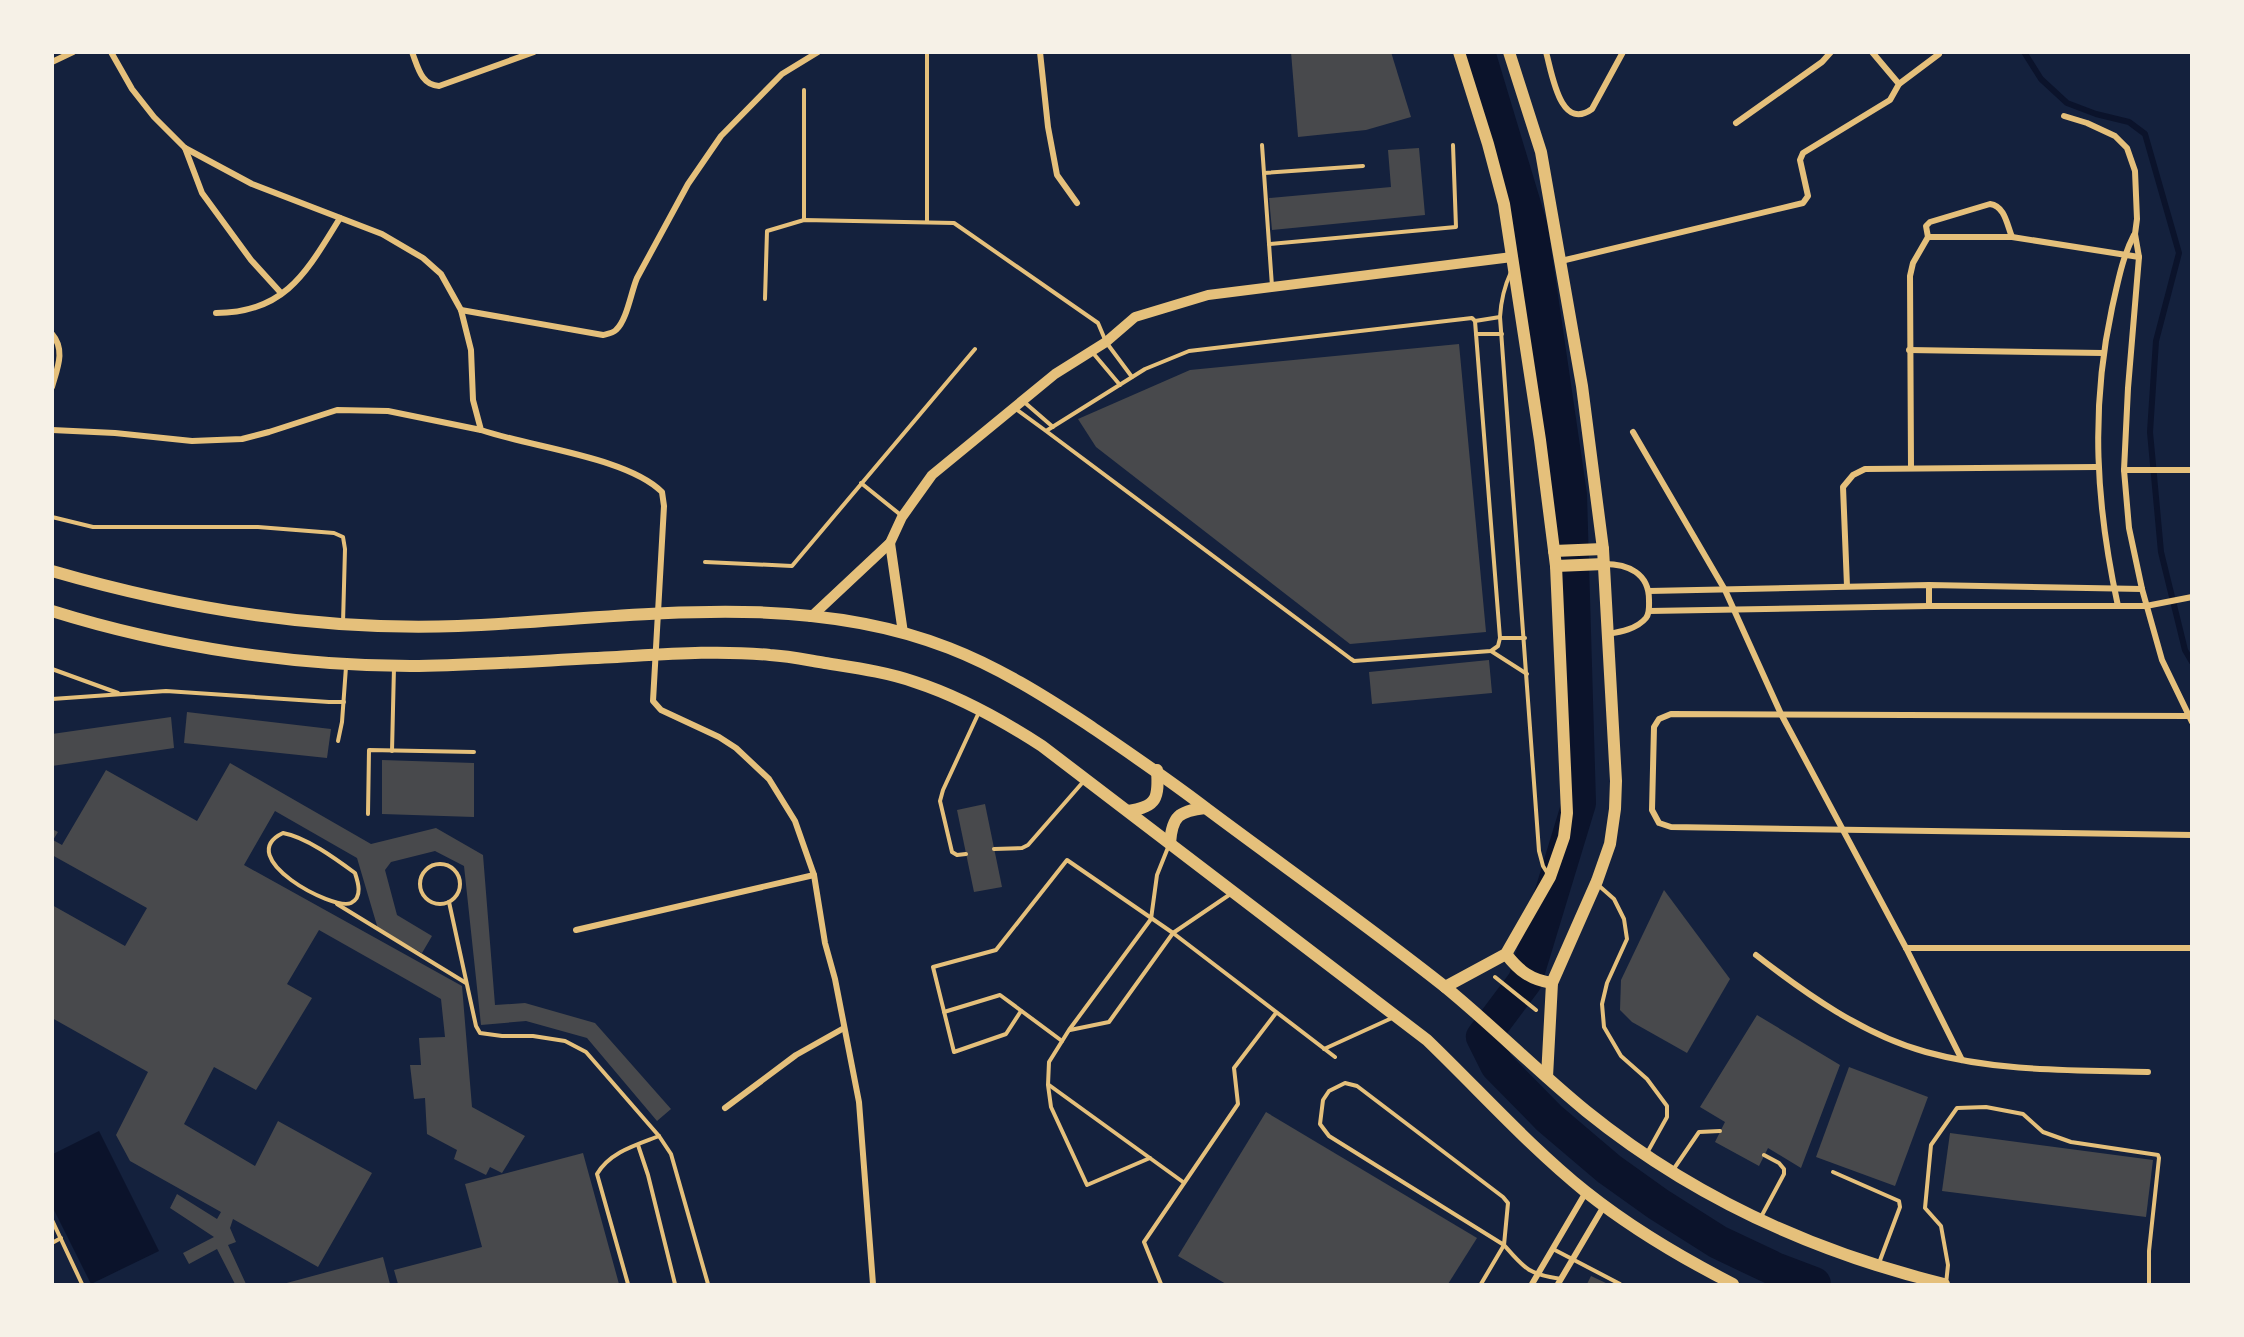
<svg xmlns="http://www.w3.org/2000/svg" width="2244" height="1337" font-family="'DejaVu Sans',sans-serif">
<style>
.water{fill:#0b132b}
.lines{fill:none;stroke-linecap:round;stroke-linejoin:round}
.stream{stroke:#0b132b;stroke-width:6}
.river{stroke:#0b132b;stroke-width:34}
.building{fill:#48494c}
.path{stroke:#e5c07b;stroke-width:4}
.service{stroke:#e5c07b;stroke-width:4}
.minor{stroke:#e5c07b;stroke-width:6}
.tertiary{stroke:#e5c07b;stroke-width:10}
.secondary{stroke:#e5c07b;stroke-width:12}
.primary{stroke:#e5c07b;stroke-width:12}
</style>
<rect width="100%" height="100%" fill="#14213d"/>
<path class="water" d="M99 1131 159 1251 91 1284 53 1208V1154Z"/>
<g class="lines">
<path class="stream" d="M2024 52 2041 79 2067 103 2096 114 2129 122 2145 134 2179 253 2156 341 2150 432 2161 552 2185 650 2192 662"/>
<path class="river" d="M1478 52 1531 228 1570 495 1579 803 1525 981 1483 1037 1497 1065 1549 1118 1609 1169 1658 1204 1718 1242 1777 1270 1814 1284"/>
</g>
<g class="building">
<path d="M1291 52H1391L1411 117 1366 130 1298 137Z"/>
<path d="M1419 148 1425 215 1272 230 1269 198 1391 187 1388 150Z"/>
<path d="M1459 344 1486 632 1350 644 1096 447 1078 419 1190 370Z"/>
<path d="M1489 660 1492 693 1372 704 1369 672Z"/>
<path d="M187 712 331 729 327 758 184 743Z"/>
<path d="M171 717 174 748 52 766V734Z"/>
<path d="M382 760 474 763V817L382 814Z"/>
<path d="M230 763 371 844 436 828 483 855 495 1005 525 1003 595 1023 671 1109 657 1121 587 1038 526 1021 481 1025 464 866 435 851 391 862 385 870 397 915 432 936 422 953 378 929 357 858 275 811 244 865 462 986 472 1107 525 1136 502 1173 490 1167 486 1175 454 1159 457 1150 427 1134 425 1098 414 1099 410 1065H421L419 1038 445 1037 441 999 319 930 287 984 312 998 256 1090 214 1067 184 1124 255 1166 278 1121 372 1173 318 1267 233 1219 230 1228 236 1242 228 1245 246 1284H235L217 1249 189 1264 183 1253 214 1237 170 1208 177 1194 217 1219 221 1212 130 1161 116 1135 148 1072 52 1018V905L125 946 147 908 52 855V829L58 832 53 840 62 845 106 770 197 821Z"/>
<path d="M985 804 1002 887 974 892 957 810Z"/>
<path d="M1664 890 1730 979 1687 1053 1632 1022 1620 1010 1621 980Z"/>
<path d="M1757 1015 1840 1065 1801 1168 1768 1148 1759 1166 1715 1142 1725 1122 1700 1107Z"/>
<path d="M1849 1067 1928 1097 1895 1186 1816 1157Z"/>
<path d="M1266 1112 1477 1238 1448 1284H1226L1178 1256Z"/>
<path d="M1950 1133 2153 1160 2146 1217 1942 1191Z"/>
<path d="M583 1153 619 1284H398L394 1270 482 1247 465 1184Z"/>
<path d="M383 1257 390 1284H283Z"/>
<path d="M1591 1276 1608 1284H1587Z"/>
</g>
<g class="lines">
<g class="path">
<path d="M1495 977 1536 1010"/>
<path d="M52 1220 82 1284"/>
<path d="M52 1243 61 1238"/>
</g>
<g class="service">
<path d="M927 52V222"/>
<path d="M804 90V220"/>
<path d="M1262 145 1272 286"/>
<path d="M1264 173 1363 166"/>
<path d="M1269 244 1456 227 1453 145"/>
<path d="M1511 272C1504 287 1501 300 1500 317L1539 851 1543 866 1548 874"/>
<path d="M765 299 767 231 804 220 954 223 1098 323 1106 342 1132 377"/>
<path d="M1475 321 1500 317"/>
<path d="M1476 334H1502"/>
<path d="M1093 353 1120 385"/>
<path d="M1023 401 1053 427"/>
<path d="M1016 409 1046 431 1351 659 1354 661 1491 651 1498 646 1500 638 1475 321 1472 318 1189 351 1145 369 1046 431"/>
<path d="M861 483 902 516"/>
<path d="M52 517 93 527H258L334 533 343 537 345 549 343 623"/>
<path d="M705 562 792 566 975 349"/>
<path d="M1500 638H1525"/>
<path d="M1491 651 1527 674"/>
<path d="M52 669 118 693"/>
<path d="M52 699 166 691 329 702H344"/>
<path d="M338 741 342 722 346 667"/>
<path d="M392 751 394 667"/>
<path d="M368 814 369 750 474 752"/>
<path d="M283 833C306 837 336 859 355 873 358 882 363 897 351 903 333 911 232 857 283 833Z"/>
<path d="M994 849 1022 848 1028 845 1083 782"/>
<path d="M966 854 957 855 952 852 940 801 943 790 980 710"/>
<circle cx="440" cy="884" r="20"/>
<path d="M1597 884 1614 899 1624 919 1627 939 1607 983 1602 1004 1604 1027 1621 1056 1647 1079 1667 1106V1117L1647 1153"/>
<path d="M449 902 476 1026 480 1033 502 1036H533L565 1041 586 1052 659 1136 671 1154 708 1284"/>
<path d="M337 904 466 983"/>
<path d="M1021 1011 1006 1034 954 1052 933 967 996 950 1067 860 1173 933 1335 1057"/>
<path d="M944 1012 1000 995 1062 1041"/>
<path d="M1070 1030 1109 1022 1173 933 1232 893"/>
<path d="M1324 1049 1392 1018"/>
<path d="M1049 1085 1183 1182"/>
<path d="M638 1145 648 1175 675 1284"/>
<path d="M1150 1158 1087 1185 1051 1107 1048 1085 1049 1062 1069 1030 1151 919 1157 875 1169 845"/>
<path d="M1673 1170 1699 1132 1720 1131"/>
<path d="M1833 1172 1899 1201 1900 1207 1879 1263"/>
<path d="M1761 1217 1784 1174V1169L1779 1163 1764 1155"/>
<path d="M1553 1249 1620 1284"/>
<path d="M628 1284 597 1174C610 1152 636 1145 659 1136"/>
<path d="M1161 1284 1144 1242 1238 1104 1234 1068 1276 1013"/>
<path d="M1481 1284 1504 1245 1508 1203 1503 1197 1357 1086 1345 1083 1329 1091 1323 1100 1320 1124 1329 1136 1504 1245C1525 1269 1528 1274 1561 1279"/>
<path d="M1946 1284 1948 1265 1941 1226 1925 1208 1931 1145 1957 1108 1986 1107 2023 1114 2043 1132 2071 1142 2158 1155 2159 1158 2149 1251V1284"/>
</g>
<g class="minor">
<path d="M111 52 132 89 154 117 185 148 252 184 382 234 423 258 441 274 461 310 471 350 473 400 481 430C530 447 627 457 662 492L664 506 653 701 661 710 719 737 736 748 769 779 795 821 814 875 825 943 835 979 859 1102 873 1284"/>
<path d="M412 52C418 67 421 85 439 86L534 52"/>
<path d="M1040 52 1048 127 1057 175 1077 203"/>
<path d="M1546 52C1552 73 1560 132 1592 109L1623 52"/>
<path d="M52 62 73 52"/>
<path d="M1899 84 1939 54"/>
<path d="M2064 116 2087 123 2115 136 2127 148 2135 171 2137 219 2135 234 2139 257 2128 388 2124 470 2129 528 2142 589 2162 660 2192 722"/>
<path d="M1736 123 1822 62 1831 52"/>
<path d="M185 148 202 193 251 260 281 293"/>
<path d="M1928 237H2012L2139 257"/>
<path d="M1928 237 1926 226 1930 222 1990 204C2005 206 2007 225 2012 237"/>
<path d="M1561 261 1803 203 1808 196 1800 160 1803 153 1890 100 1899 84 1872 52"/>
<path d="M461 310 603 335C607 334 613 333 616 330 627 320 631 292 637 278L688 184 721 136 782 74 818 52"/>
<path d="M216 313C286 313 307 271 340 218"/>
<path d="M52 334C66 350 57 369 52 387"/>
<path d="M1909 350 2103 353"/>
<path d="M52 430 115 433 192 441 242 439 269 432 337 410 388 411 481 430"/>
<path d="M1633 432 1725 590 1781 714 1906 948 1962 1060"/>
<path d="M1911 468 1910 276 1913 263 1928 237"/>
<path d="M2124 470H2192"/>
<path d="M1604 564C1628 564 1649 573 1649 600 1649 606 1650 613 1646 618 1637 629 1620 632 1608 634"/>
<path d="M1847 586 1843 487 1853 475 1865 469 2097 467"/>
<path d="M1649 591 1929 585 2142 589"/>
<path d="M1929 606V585"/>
<path d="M2118 606C2096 505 2090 410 2112 308 2118 282 2122 258 2134 235"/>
<path d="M1649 611 1929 606H2146L2192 597"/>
<path d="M2188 716 1671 714 1659 719 1654 727 1652 810 1659 823 1671 827 2192 835"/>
<path d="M576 930 814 875"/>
<path d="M1906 948H2192"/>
<path d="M1756 955C1806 994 1864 1035 1926 1052 1998 1072 2073 1070 2148 1072"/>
<path d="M725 1108 796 1055 844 1028"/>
<path d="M1532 1284 1586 1192"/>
<path d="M1558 1284 1604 1206"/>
</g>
<g class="tertiary">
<path d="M890 543 903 633"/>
<path d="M811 617 890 543 902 517 932 475 1055 374 1106 342 1135 317 1208 295 1512 257"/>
</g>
<g class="secondary">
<path d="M1509 52 1541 152 1582 386 1603 549 1616 781 1615 809 1610 844 1597 881 1552 983 1547 1077"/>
<path d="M1554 551 1603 549"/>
<path d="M1556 566 1604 564"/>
<path d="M1506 954C1519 971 1531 980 1552 983"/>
<path d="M1445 987 1506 954 1550 877 1564 837 1567 813 1556 566 1540 440 1504 204 1488 144 1459 52"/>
</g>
<g class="primary">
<path d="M52 571C183 609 322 631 458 626 618 620 795 587 949 648 998 667 1043 695 1087 724 1128 752 1168 779 1207 809 1286 868 1367 925 1444 986 1493 1026 1537 1071 1586 1111 1691 1196 1813 1252 1944 1284"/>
<path d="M52 611C167 647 299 667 419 666 485 665 551 660 617 657 668 654 719 650 770 655 789 656 807 660 825 663 856 668 886 672 915 682 961 697 1002 720 1042 746L1427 1040C1480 1091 1529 1146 1586 1192 1630 1227 1684 1259 1733 1284"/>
<path d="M1128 811C1157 807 1159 798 1157 770"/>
<path d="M1170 843C1172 816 1179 811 1205 808"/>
</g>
</g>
<rect width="2244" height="1337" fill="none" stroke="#f6f1e7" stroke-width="108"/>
</svg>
